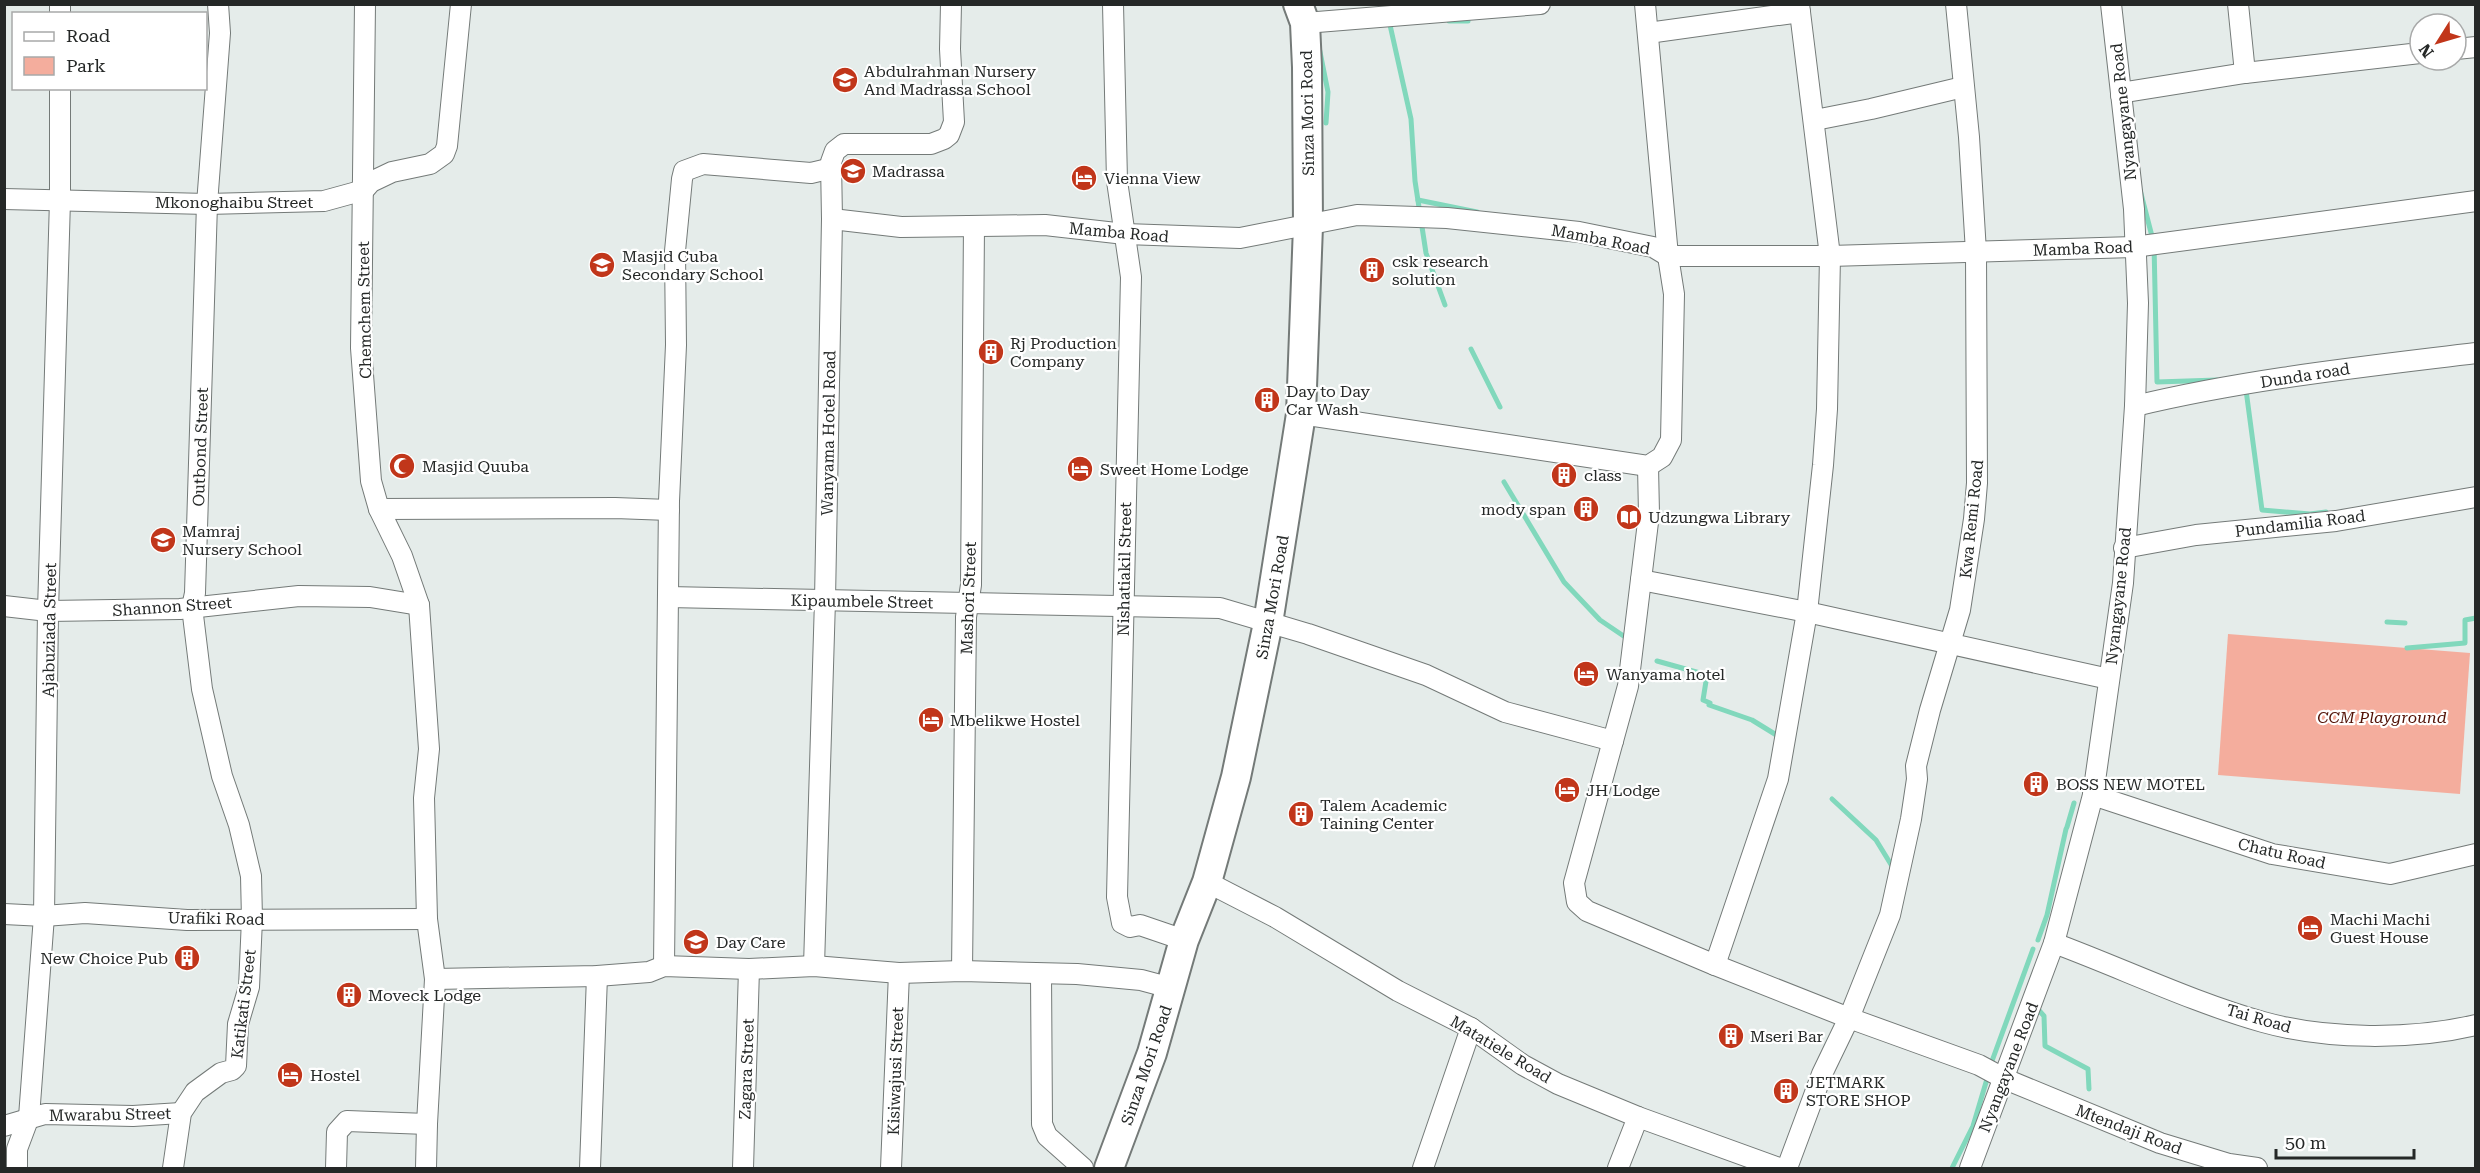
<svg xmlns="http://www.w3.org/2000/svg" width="2480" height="1173" font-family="'Roboto Serif',serif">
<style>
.green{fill:#f4ad9d}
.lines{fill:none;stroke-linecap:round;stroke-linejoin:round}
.stream{stroke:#81d8bc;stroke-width:5}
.street-casing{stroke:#747a78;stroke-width:22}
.secondary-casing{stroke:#747a78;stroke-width:32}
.street{stroke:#fff;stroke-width:20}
.secondary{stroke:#fff;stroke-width:28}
.labels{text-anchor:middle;stroke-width:4.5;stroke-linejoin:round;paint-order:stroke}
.poi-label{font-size:16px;fill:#252827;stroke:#fff;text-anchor:start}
.street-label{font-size:16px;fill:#252827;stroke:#fff}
.park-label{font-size:16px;font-style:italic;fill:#521105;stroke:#fff}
</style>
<rect width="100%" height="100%" fill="#e5ecea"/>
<path class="green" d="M2228 634 2470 653 2460 794 2218 775Z"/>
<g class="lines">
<g class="stream">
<path d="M1449 21H1468"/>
<path d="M1394 22 1390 25 1411 119 1415 181 1426 253 1445 305"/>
<path d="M1319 47 1328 92 1326 123"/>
<path d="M2140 190 2154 244 2157 382 2217 380"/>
<path d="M1418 200 1477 212"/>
<path d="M1471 349 1500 407"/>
<path d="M2246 390 2262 510 2310 514 2326 512"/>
<path d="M1504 482 1564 582 1600 620 1628 639"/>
<path d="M2387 622 2405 623"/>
<path d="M2407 648 2465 643V620L2476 618"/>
<path d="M1657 661 1707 675 1703 700 1710 703 1709 705 1752 720 1778 736V738"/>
<path d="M1832 799 1876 840 1895 871"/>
<path d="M2067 827 2074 803"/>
<path d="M2038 940 2047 915 2066 829"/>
<path d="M2035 1006 2044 1016 2045 1046 2088 1069 2089 1089"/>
<path d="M1992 1061 2033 949"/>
<path d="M1952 1168 1973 1126 1987 1079"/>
</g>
<g class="street-casing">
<g id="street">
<path d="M365 4 361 348 371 481 379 509 402 556 419 605 429 749 424 798 427 919 435 979 427 1124 426 1168"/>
<path d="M1113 4 1117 181 1131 277 1117 897 1122 923 1130 927 1140 925 1184 940"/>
<path d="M2238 4 2245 73"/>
<path d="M60 14V4"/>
<path d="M1305 23 1540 4"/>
<path d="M1648 33 1800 12"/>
<path d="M2456 49 2476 47"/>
<path d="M2121 95 2126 92 2245 73 2420 53"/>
<path d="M1815 120 1871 109 1963 87"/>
<path d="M4 199 207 204 324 201 364 190 371 182 392 172 430 164 444 154 447 146 461 4"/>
<path d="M832 219 901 227 1045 225 1125 234 1240 238 1357 215 1447 218 1579 232 1653 247 1668 256H1830L2134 247 2476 201"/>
<path d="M2135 406C2247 379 2362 367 2476 353"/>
<path d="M1301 414 1648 466 1662 457 1671 440 1674 294 1668 256 1645 4"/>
<path d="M1648 466 1649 514 1628 686 1574 883 1577 902 1587 911 1715 965 1849 1018 1979 1065 2005 1079 2160 1143 2229 1164 2257 1168"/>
<path d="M379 509 615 508 669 510"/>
<path d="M2124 548 2196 535 2336 521 2476 497"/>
<path d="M1641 580 1807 612 2109 679"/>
<path d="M668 597 1220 608 1308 634 1426 675 1505 712 1613 741"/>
<path d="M4 606 48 611 180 609 299 596 370 597 419 605"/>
<path d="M2093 795 2272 854 2390 874 2476 854"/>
<path d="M1207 882 1275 917 1398 991 1471 1028 1523 1065 1558 1084 1638 1117 1779 1168"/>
<path d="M4 914 44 916 85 913 187 920 427 919"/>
<path d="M2054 943C2124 969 2192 1002 2263 1022 2327 1040 2412 1040 2476 1025"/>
<path d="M1715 965 1778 779 1807 612 1823 465 1827 409 1830 256 1799 4"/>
<path d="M664 966 669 501 676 345 675 251 682 179 684 171 703 164 811 173 832 168"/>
<path d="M814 966 825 600 832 219 831 162 835 151 844 144H931L944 139 949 135 954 122 950 49 951 4"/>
<path d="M962 971 966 617 971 585 974 226"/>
<path d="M1041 974 1042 1124 1047 1136 1083 1168"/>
<path d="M435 979 597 976 649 972 664 966 749 969 814 966 899 973 962 971 1077 974 1141 980 1171 988"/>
<path d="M4 1126 45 1114 133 1116 181 1113"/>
<path d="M17 1168V1149L29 1117 44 916 48 611 60 200V88"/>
<path d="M173 1168 181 1113 195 1092 221 1073 232 1070 236 1066 238 1024 249 987 252 919 251 876 239 825 222 776 202 689 192 607 195 593 207 204 220 33 218 4"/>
<path d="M336 1168 337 1132 347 1121 427 1124"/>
<path d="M590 1168 597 976"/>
<path d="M743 1168 749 969"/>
<path d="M891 1168 899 973"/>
<path d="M1423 1168 1471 1028"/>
<path d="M1618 1168 1638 1117"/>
<path d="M1787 1168 1822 1074 1849 1018 1890 915 1911 819 1917 779 1916 766 1930 710 1960 610 1974 519 1977 483 1976 252 1969 137 1956 4"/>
<path d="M1970 1168 2054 943 2093 795 2123 583 2135 406 2138 303 2134 209 2111 4"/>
</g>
</g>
<g class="secondary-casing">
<path id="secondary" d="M1109 1168 1152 1053 1184 940 1207 882 1236 777 1268 623 1301 414 1308 226 1307 67 1305 23 1298 4"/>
</g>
<use href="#street" class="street"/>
<use href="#secondary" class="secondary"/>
</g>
<defs>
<g id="school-disc" transform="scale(1.35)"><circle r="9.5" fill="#c1361a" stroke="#fff"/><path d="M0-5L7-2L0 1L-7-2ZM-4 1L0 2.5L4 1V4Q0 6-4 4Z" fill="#fff"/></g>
<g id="hotel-disc" transform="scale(1.35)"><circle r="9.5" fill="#c1361a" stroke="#fff"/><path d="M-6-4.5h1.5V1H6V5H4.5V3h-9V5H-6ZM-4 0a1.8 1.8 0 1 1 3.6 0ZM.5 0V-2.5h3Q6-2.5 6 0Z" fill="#fff"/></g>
<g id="building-disc" transform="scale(1.35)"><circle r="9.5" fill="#c1361a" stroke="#fff"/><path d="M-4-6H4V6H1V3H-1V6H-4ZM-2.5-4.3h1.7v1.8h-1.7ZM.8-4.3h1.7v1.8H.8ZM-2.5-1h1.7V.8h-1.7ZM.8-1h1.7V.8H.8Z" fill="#fff"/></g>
<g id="mosque-disc" transform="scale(1.35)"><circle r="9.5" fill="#c1361a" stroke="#fff"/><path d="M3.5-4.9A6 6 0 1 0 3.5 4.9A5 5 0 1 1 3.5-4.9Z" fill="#fff"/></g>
<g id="library-disc" transform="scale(1.35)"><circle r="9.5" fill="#c1361a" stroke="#fff"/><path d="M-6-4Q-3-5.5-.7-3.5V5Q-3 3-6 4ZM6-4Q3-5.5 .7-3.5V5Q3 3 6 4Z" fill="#fff"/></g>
</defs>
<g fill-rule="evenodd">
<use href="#school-disc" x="845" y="80"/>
<use href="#school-disc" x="853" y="171"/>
<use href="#hotel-disc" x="1084" y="178"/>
<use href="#school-disc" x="602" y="265"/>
<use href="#building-disc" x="1372" y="270"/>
<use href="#building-disc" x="991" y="352"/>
<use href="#building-disc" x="1267" y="400"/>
<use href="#mosque-disc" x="402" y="466"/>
<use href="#hotel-disc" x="1080" y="469"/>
<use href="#building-disc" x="1564" y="475"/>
<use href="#building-disc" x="1586" y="509"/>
<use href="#library-disc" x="1629" y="517"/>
<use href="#school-disc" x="163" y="540"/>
<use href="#hotel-disc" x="1586" y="674"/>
<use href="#hotel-disc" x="931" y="720"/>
<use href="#building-disc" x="2036" y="784"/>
<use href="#hotel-disc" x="1567" y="790"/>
<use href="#building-disc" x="1301" y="814"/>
<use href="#hotel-disc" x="2310" y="928"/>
<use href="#school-disc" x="696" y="942"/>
<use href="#building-disc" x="187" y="958"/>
<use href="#building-disc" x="349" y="995"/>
<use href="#building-disc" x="1731" y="1036"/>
<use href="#hotel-disc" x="290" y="1075"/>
<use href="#building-disc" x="1786" y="1091"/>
</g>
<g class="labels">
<g class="poi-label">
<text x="864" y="77">Abdulrahman Nursery<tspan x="864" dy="18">And Madrassa School</tspan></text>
<text x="872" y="177">Madrassa</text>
<text x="1104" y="184">Vienna View</text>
<text x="622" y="262">Masjid Cuba<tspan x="622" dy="18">Secondary School</tspan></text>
<text x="1392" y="267">csk research<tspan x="1392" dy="18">solution</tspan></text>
<text x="1010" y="349">Rj Production<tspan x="1010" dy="18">Company</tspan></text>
<text x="1286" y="397">Day to Day<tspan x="1286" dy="18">Car Wash</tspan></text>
<text x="422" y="472">Masjid Quuba</text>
<text x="1100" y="475">Sweet Home Lodge</text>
<text x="1584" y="481">class</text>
<text x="1566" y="515" text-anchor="end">mody span</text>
<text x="1648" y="523">Udzungwa Library</text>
<text x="182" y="537">Mamraj<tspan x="182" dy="18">Nursery School</tspan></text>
<text x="1606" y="680">Wanyama hotel</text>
<text x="950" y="726">Mbelikwe Hostel</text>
<text x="2056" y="790">BOSS NEW MOTEL</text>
<text x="1586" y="796">JH Lodge</text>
<text x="1320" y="811">Talem Academic<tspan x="1320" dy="18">Taining Center</tspan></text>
<text x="2330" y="925">Machi Machi<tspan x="2330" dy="18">Guest House</tspan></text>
<text x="716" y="948">Day Care</text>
<text x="168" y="964" text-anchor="end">New Choice Pub</text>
<text x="368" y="1001">Moveck Lodge</text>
<text x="1750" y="1042">Mseri Bar</text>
<text x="310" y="1081">Hostel</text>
<text x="1806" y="1088">JETMARK<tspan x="1806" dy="18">STORE SHOP</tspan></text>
</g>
<g class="street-label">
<text transform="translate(2123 112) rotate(-96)" y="6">Nyangayane Road</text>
<text transform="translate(1307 113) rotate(-91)" y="6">Sinza Mori Road</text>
<text x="234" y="208">Mkonoghaibu Street</text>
<text transform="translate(1119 232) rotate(5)" y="6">Mamba Road</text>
<text transform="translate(1601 239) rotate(11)" y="6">Mamba Road</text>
<text transform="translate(2083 248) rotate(-2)" y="6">Mamba Road</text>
<text transform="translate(364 310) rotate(-91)" y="6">Chemchem Street</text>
<text transform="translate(2305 375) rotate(-9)" y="6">Dunda road</text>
<text transform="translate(828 433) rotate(-89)" y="6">Wanyama Hotel Road</text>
<text transform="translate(200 447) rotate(-88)" y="6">Outbond Street</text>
<text transform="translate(1971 519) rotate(-84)" y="6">Kwa Remi Road</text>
<text transform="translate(2300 523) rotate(-7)" y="6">Pundamilia Road</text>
<text transform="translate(1124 569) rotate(-89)" y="6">Nishatiakil Street</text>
<text transform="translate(2118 596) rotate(-84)" y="6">Nyangayane Road</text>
<text transform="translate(1272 597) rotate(-80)" y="6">Sinza Mori Road</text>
<text transform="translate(968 598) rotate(-88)" y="6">Mashori Street</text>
<text transform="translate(862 601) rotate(1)" y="6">Kipaumbele Street</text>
<text transform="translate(172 606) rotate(-4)" y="6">Shannon Street</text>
<text transform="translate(49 630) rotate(-89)" y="6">Ajabuziada Street</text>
<text transform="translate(2282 853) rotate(13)" y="6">Chatu Road</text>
<text transform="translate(216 918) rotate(1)" y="6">Urafiki Road</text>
<text transform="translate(243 1004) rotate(-83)" y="6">Katikati Street</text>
<text transform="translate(2259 1018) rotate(16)" y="6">Tai Road</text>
<text transform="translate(1501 1049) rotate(31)" y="6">Matatiele Road</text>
<text transform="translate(1146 1065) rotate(-71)" y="6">Sinza Mori Road</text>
<text transform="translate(2008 1067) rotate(-69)" y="6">Nyangayane Road</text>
<text transform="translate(746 1069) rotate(-88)" y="6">Zagara Street</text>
<text transform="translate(895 1071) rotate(-88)" y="6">Kisiwajusi Street</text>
<text transform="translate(110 1114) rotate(-1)" y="6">Mwarabu Street</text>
<text transform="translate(2129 1129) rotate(21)" y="6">Mtendaji Road</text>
</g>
<g class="park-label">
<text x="2382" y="723">CCM Playground</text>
</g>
</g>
<rect width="2480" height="1173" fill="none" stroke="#252827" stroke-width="12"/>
<rect x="12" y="12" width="195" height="78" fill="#ffffff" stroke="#a8a9a9" stroke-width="1.5"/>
<rect x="24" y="32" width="30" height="9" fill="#ffffff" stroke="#a8a9a9" stroke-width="1.5"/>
<text x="66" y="42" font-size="18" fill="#252827">Road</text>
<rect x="24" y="57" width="30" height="18" fill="#f4ad9d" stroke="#a8a9a9" stroke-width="1.5"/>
<text x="66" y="72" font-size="18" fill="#252827">Park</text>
<g transform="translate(2438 42) rotate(233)"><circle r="28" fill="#ffffff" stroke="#a8a9a9" stroke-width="1.5"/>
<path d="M0-4.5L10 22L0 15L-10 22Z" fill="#c1361a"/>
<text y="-9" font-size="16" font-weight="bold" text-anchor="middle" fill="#252827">N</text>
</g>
<path d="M2276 1149v9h138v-9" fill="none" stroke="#252827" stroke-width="3"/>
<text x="2285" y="1149" font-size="18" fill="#252827" stroke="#ffffff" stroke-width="4.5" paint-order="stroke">50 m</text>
</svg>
